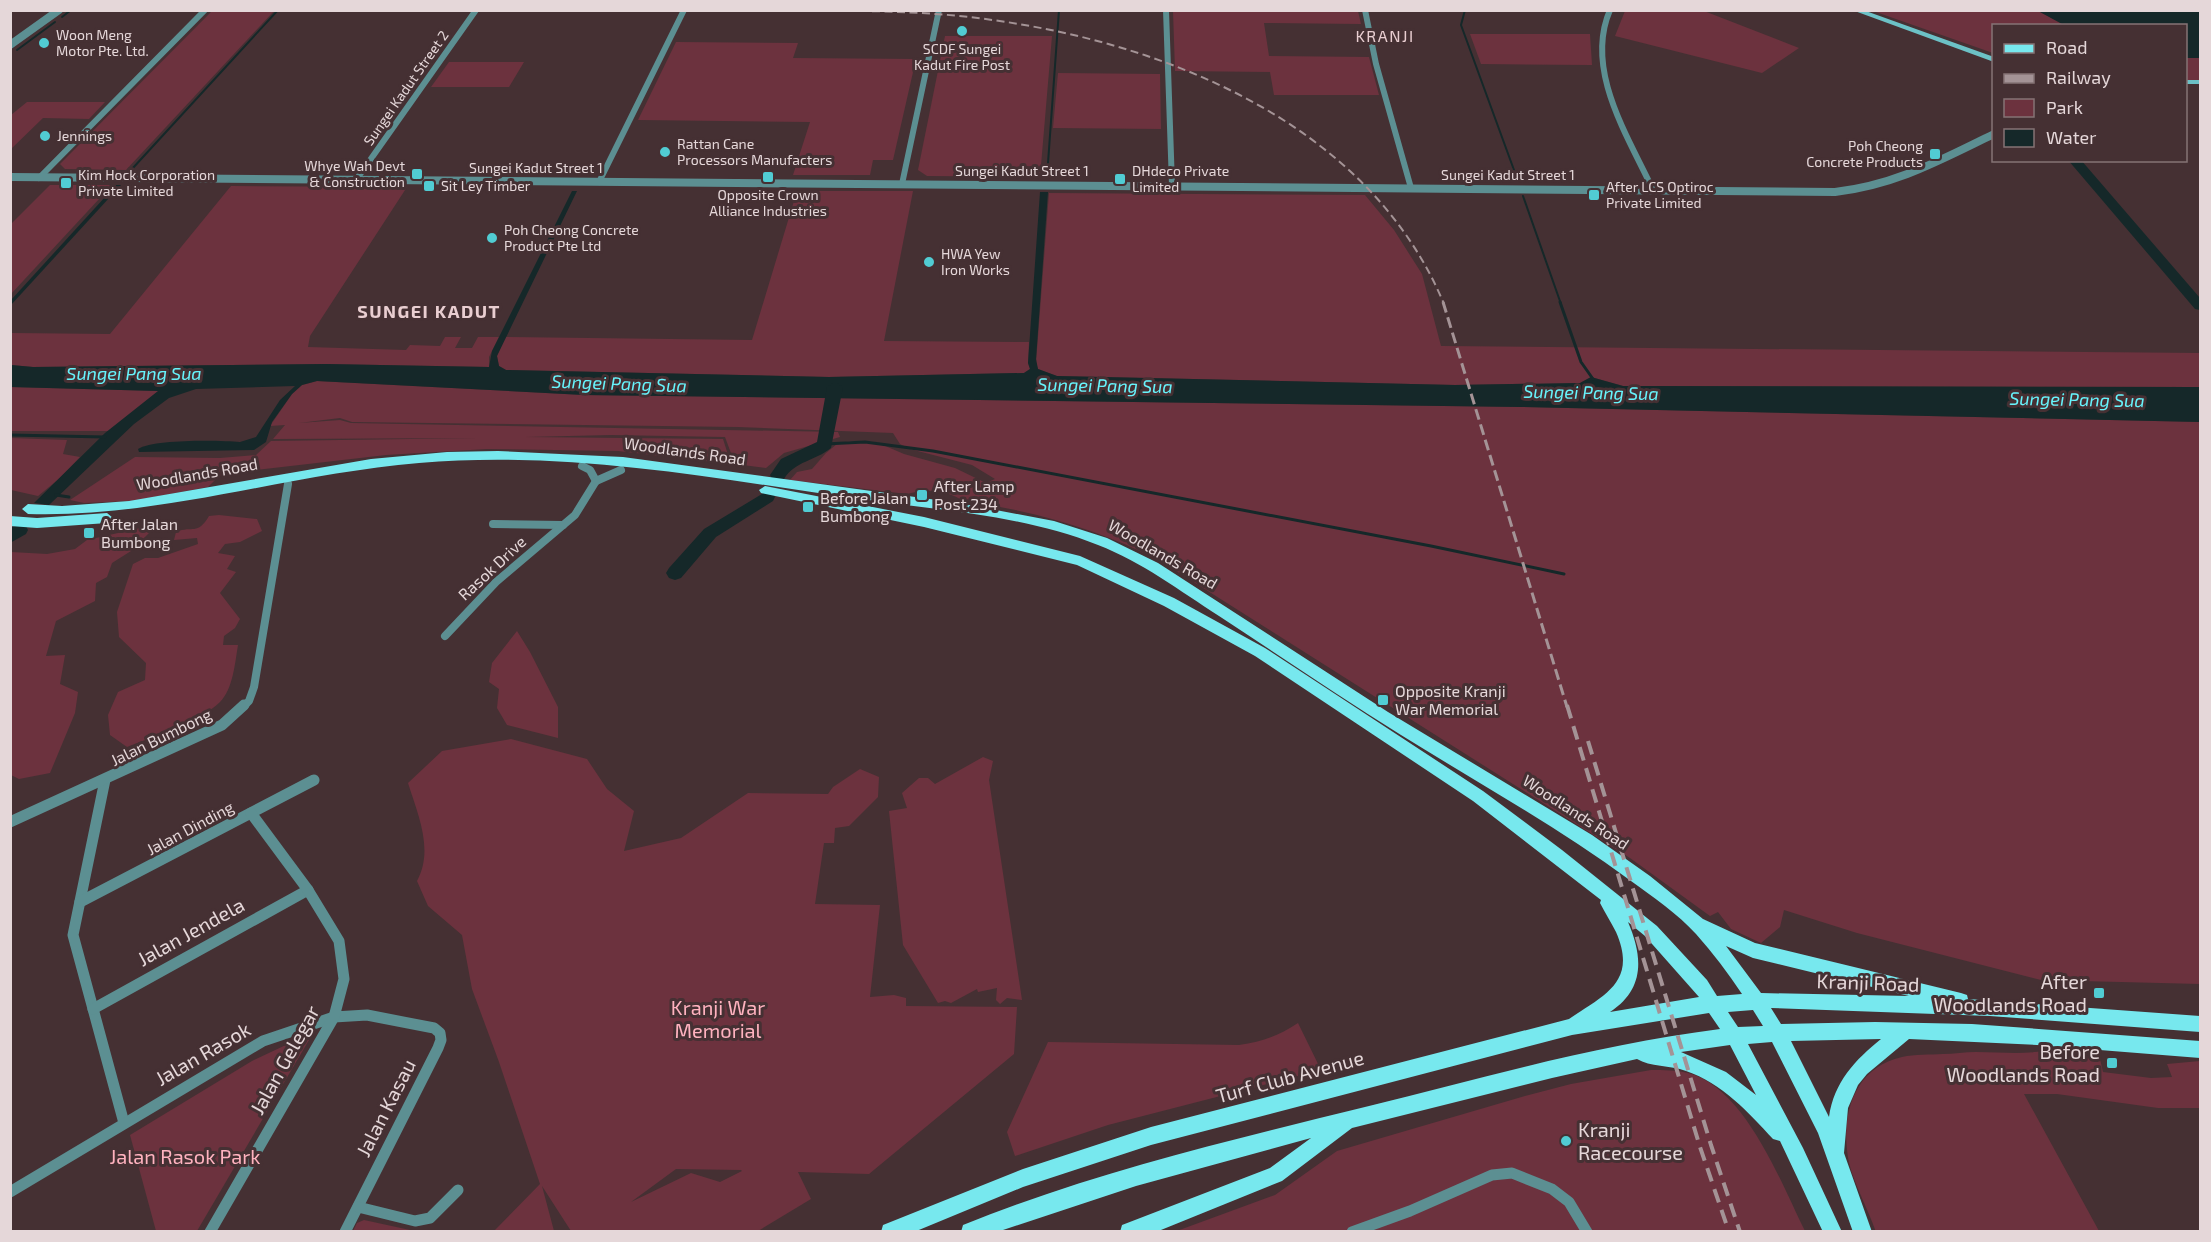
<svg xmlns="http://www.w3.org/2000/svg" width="2211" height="1242" font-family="'Exo 2',sans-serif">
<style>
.green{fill:#6c323e;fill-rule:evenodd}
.water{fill:#152829}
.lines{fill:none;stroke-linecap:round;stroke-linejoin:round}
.stream-far1{stroke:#152829;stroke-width:2}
.stream{stroke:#152829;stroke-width:3}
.river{fill:#152829;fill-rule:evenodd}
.minor-far2{stroke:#5c8f92;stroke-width:6}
.minor-far1{stroke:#5c8f92;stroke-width:8}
.minor{stroke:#5c8f92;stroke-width:11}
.tertiary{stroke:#5c8f92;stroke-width:8}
.secondary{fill:#6cc1c6;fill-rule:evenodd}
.primary{fill:#77e8ee;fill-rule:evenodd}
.rail-far2{stroke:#a49396;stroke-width:2;stroke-dasharray:8 4.5;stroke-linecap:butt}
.rail-far1{stroke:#a49396;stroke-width:3;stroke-dasharray:11 5;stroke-linecap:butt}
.rail{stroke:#a49396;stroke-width:4;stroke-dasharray:14 8;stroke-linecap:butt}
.poi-dot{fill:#51ccd3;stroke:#453033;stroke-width:2}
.labels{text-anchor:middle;stroke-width:6;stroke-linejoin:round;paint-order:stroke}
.far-poi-label{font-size:14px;fill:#e5d7d9;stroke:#453033;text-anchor:start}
.far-street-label{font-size:14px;fill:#e5d7d9;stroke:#453033}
.far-quarter-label{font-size:16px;letter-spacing:1.5px;fill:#e9ced1;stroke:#453033}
.street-label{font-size:16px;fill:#e5d7d9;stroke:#453033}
.poi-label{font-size:16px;fill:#e5d7d9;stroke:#453033;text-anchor:start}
.far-district-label{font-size:18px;font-weight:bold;letter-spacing:1.5px;fill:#e9ced1;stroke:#453033}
.water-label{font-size:18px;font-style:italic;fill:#67f4fc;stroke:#453033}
.near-street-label{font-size:20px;fill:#e5d7d9;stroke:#453033}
.near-poi-label{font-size:20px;fill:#e5d7d9;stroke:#453033;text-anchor:end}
.near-park-label{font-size:20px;fill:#ffb2bf;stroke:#453033}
</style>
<rect width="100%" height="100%" fill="#453033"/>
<g class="green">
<path d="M212 11H274L126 170 65 169 60 164Z"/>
<path d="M1173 11H1358L1361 24 1264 23 1269 56 1369 57 1379 95H1274L1270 72 1175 71Z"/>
<path d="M1625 11H1704L1799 48 1762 73 1615 36Z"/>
<path d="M1873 11H2039L2064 25 1994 26 1993 53Z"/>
<path d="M1470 34H1590L1592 65 1481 64Z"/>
<path d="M945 36H1052L1040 177 927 176 918 170Z"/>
<path d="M676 42 798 43 793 58 916 59 893 160H873L870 175H793L810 122 638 120Z"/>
<rect x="2186" y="58" width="14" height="25"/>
<path d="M449 62H524L509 87H431Z"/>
<path d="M1058 73 1160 74 1161 129 1053 128Z"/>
<path d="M27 102H105L89 119 43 118 11 149V115Z"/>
<path d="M50 185H112L11 294V224Z"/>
<path d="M231 186 407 187 310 336 308 347 406 350 410 345 440 346 445 337H461L455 348H472L478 337H499L489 357V367L326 364 33 367 11 365V333L110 334Z"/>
<path d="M797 191H913L884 341 1029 342 1028 363 1030 369 1024 373 829 377 506 370 499 366 497 356 505 337 752 340Z"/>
<path d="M1049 193 1365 195 1394 230 1422 274 1441 346 2200 353V387L1623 386 1591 377 1580 383 1455 385 1057 376 1038 369 1036 363Z"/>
<path d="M317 381 584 395 1522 407 2200 422V984L2041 980 1857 933 1784 910 1780 927 1761 943 1731 929 1718 912 1710 916 1630 858 1162 562C1100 529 1034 511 964 501 946 490 926 488 907 494L790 480 797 472 812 469 826 453 837 444 849 441 876 442 904 454 955 468 986 483 995 479 972 465 910 449 900 444 893 433 738 427 352 422 340 418 299 423 340 420 351 423 838 432 840 437 784 453 766 468 735 464 725 437 611 435 526 437 723 439 731 464 618 451 487 449 386 455 256 470 219 476 208 487 132 501 84 503 70 500 135 457 220 458 256 455 271 441 479 438 273 439 285 425 270 426 292 394 302 385Z"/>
<path d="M10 387 159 391 110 431H11Z"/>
<path d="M11 438 67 440 63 454 80 457 60 478 38 496 11 490Z"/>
<path d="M219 515 257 519 262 531 240 542 225 544 218 553 235 556 227 569 236 572 220 593 240 619 235 628 224 636 223 645H238C235 663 233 689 220 702 201 721 152 737 127 747L110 735 108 715 118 692 145 680 146 663 119 637 117 612 133 564 145 558H158L198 544 197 538 174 540 176 532C193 525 197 536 209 516Z"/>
<path d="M158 524 131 551 112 563 107 577 96 583 95 601 56 621 46 656 65 655 60 684 78 692 75 713 50 773 19 779 11 775V552L47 554 75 549 87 540Z"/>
<path d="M517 631 530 652 558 707V738L507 725 497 708 499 689 489 682 492 663Z"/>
<path d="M511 739 587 759 607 789 634 811 624 851 681 838 748 793 828 794 833 787 860 769 879 777 878 797 849 826 835 828 834 843H824L815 904 880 905 870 997 894 995 906 998V1006L1017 1007 1014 1054 869 1174 798 1172 811 1199 758 1231H571L542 1186 554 1231H494L540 1184 499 1062 472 989 462 935 428 906 417 881C434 850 418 815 408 783L442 751ZM676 1169 741 1170 742 1171 720 1182 691 1173 631 1202Z"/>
<path d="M983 757 993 761 989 780 1022 1000 1007 998 1000 1004 996 1000 997 988 978 992 977 989 951 1003 945 1001 938 1003 903 945 889 811 907 808 902 793 919 778H928L935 784Z"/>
<path d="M1298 1023 1321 1070 1108 1125 1015 1156 1007 1132 1048 1042 1239 1045C1262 1042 1278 1036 1298 1023Z"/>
<path d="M305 1036 309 1040 197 1231H156L130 1135 252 1061Z"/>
<path d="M2049 1050 2071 1052 2100 1059 2103 1072 2151 1078 2172 1077 2167 1064 2200 1061V1108H2158L2057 1094H2024L2099 1231 1876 1232C1868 1209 1855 1186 1849 1163 1840 1118 1852 1068 1902 1057 1915 1054 1930 1055 1943 1054 1954 1054 1965 1052 1976 1052 2001 1052 2024 1055 2049 1050Z"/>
<path d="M1651 1070C1663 1070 1676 1070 1688 1073 1745 1087 1781 1183 1805 1231L1174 1232 1275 1195 1337 1151 1525 1096 1571 1084Z"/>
<path d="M364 1220 410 1230 411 1231H353L357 1223Z"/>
</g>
<g class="water">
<path d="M2038 11H2200V58H2186V26L2064 25Z"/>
<path d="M116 185H121L11 305V300Z"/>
<path d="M572 191H577L497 356 499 366 506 370 829 377 1024 373 1030 369 1028 363 1040 192H1048L1036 359 1038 369 1057 376 1455 385 1580 383 1591 377 1623 386 2200 387V422L1522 407 584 395 317 381 302 385 292 394 272 422 266 442 254 450 139 452 138 449C153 439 220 440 240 442L256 437 280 400 295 386 196 389 169 398 134 424 49 505 34 503 105 433 158 391 11 387V365L33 367 326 364 489 367 492 351Z"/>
</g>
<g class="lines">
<g class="stream-far1">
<path d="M1465 10 1461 25 1518 181"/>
<path d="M62 17 71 10"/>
<path d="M17 50 55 22"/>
<path d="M132 169 278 10"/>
<path d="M1047 177 1059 10"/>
<path d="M1523 196 1561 304"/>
</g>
<g class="stream">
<path d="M1560 302 1581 362 1593 379"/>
<path d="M10 435 105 437"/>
<path d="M825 444 865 442 933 451 1431 546 1564 574"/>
<path d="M56 495 69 497"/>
</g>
<g class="river">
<path d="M2068 160H2081L2200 298V310L2195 309Z"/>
<path d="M835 382 843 387 831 448C815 461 795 461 784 479H772L770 475 781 459 817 442 827 387Z"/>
<path d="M767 491 773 493 775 497 773 501 716 537 681 578 675 580 669 578 666 573 669 568 704 529Z"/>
<path d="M20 524 26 526 28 530 26 534 10 543V528Z"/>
</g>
<g class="minor-far2">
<path d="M1166 10 1172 185"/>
<path d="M1365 10 1376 64 1411 188"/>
<path d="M1610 10C1584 70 1628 136 1653 190"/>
<path d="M39 178 205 10"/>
<path d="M356 180 476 10"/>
<path d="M599 182 684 10"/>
<path d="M902 184 939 10"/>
</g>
<g class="minor-far1">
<path d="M582 466 590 470 596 481"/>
<path d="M596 481 621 470"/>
<path d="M493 524 563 525"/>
<path d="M445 636 496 582 575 515 596 481"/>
<path d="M243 707 249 701 254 687 288 484"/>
</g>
<g class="minor">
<path d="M105 780 73 935 124 1123"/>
<path d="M10 822 222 725 244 705"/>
<path d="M80 902 314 780"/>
<path d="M93 1009 308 890"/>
<path d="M10 1192 263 1041 334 1017 367 1015 434 1028 440 1033 441 1040 438 1048 345 1232"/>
<path d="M358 1207 415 1221 430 1218 458 1190"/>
<path d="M210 1232 334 1017 344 979 339 941 308 890 251 813"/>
<path d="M1352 1232 1410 1211 1492 1175 1512 1173 1552 1189 1569 1202 1587 1232"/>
</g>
<g class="tertiary">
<path d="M10 45 59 10"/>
<path d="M10 177 1835 192C1896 185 1940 160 1994 134"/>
</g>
<g class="secondary">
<path d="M1852 10H1863L1994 57V62Z"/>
<rect x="2186" y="80" width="14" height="4"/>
</g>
<g class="primary">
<path d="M498 451 623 457 959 503 1054 521 1107 538 1158 563 1388 712 1592 835 1650 876 1703 919 1755 943 1961 993 1967 995 1968 999 2200 1016V1032L1990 1016 1771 1008 1781 1024 1875 1022 1972 1024 2200 1041V1058L2037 1045 1909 1039 1867 1074 1858 1085 1848 1108 1844 1153 1872 1232H1853L1818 1133 1772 1042 1748 1044 1803 1148 1842 1232H1823L1780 1141 1773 1139C1748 1112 1722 1083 1686 1071 1670 1065 1650 1067 1637 1059L1552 1078 1352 1128 1282 1181 1156 1232H1120L1122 1225 1270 1168 1311 1138 1136 1186 997 1232H961L963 1225C1090 1173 1235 1139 1369 1106 1485 1077 1601 1044 1720 1029L1709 1013 1572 1035 1151 1145 1023 1187 914 1232H881L883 1225 1023 1169 1151 1127 1569 1019C1604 995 1638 982 1616 932 1611 922 1605 913 1600 903L1601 900 1473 801 1255 656 1164 606 1077 565 924 527 761 493 759 490 765 486 924 517 1080 556 1174 598 1265 648 1483 791 1562 850 1657 926 1707 980 1717 996 1742 994C1728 973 1713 953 1696 934 1678 914 1653 897 1631 881 1558 827 1478 783 1401 735 1339 696 1280 656 1219 616 1180 591 1142 562 1098 545 1023 515 938 510 858 499 713 478 567 450 419 463 287 474 161 518 28 514L22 509 28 504 62 506 129 501 371 459 447 452ZM1628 922 1645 936 1699 997 1610 1012C1645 989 1643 957 1628 922ZM1726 946 1753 958 1909 996 1761 993ZM1753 1010 1763 1026 1738 1027 1728 1012ZM1881 1039C1855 1060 1834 1082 1829 1117L1791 1041ZM1730 1045 1756 1095 1726 1072 1681 1052Z"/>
<path d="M107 513 113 518 107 523 37 528 10 526V516L37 518Z"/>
</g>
<path class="rail-far2" d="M747 10C821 11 896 9 969 17 1155 38 1367 119 1444 304"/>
<path class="rail-far1" d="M1443 302 1567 707"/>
<g class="rail">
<path d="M1567 705 1700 1147 1729 1232"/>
<path d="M1588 741 1711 1145 1740 1232"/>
</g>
</g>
<g class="poi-dot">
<circle cx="962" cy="31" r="6"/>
<circle cx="44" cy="43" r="6"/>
<circle cx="45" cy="136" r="6"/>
<circle cx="665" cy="152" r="6"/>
<rect x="1929" y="148" width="12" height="12" rx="3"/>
<rect x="411" y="168" width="12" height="12" rx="3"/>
<rect x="762" y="171" width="12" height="12" rx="3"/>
<rect x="1114" y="173" width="12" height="12" rx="3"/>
<rect x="60" y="177" width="12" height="12" rx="3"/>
<rect x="423" y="180" width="12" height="12" rx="3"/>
<rect x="1588" y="189" width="12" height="12" rx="3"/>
<circle cx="492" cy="238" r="6"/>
<circle cx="929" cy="262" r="6"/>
<rect x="916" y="489" width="12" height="12" rx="3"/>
<rect x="802" y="501" width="12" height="12" rx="3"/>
<rect x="83" y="527" width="12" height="12" rx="3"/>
<rect x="1377" y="694" width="12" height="12" rx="3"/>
<rect x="2093" y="987" width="12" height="12" rx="3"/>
<rect x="2106" y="1057" width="12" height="12" rx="3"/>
<circle cx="1566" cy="1141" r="6"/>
</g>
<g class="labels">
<g class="far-poi-label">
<text x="56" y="40">Woon Meng<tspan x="56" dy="16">Motor Pte. Ltd.</tspan></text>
<text x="962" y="54" text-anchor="middle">SCDF Sungei<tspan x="962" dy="16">Kadut Fire Post</tspan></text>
<text x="57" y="141">Jennings</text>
<text x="677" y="149">Rattan Cane<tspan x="677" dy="16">Processors Manufacters</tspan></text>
<text x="1923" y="151" text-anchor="end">Poh Cheong<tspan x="1923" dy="16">Concrete Products</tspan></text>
<text x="405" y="171" text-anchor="end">Whye Wah Devt<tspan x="405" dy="16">&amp; Construction</tspan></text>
<text x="1132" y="176">DHdeco Private<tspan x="1132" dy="16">Limited</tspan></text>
<text x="78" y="180">Kim Hock Corporation<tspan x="78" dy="16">Private Limited</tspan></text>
<text x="441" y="191">Sit Ley Timber</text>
<text x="1606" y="192">After LCS Optiroc<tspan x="1606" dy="16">Private Limited</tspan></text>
<text x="768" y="200" text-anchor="middle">Opposite Crown<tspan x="768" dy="16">Alliance Industries</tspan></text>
<text x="504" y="235">Poh Cheong Concrete<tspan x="504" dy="16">Product Pte Ltd</tspan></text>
<text x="941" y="259">HWA Yew<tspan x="941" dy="16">Iron Works</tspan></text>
</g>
<g class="far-street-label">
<text transform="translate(406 88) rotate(-55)" y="5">Sungei Kadut Street 2</text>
<text x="536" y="173">Sungei Kadut Street 1</text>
<text x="1022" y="176">Sungei Kadut Street 1</text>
<text x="1508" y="180">Sungei Kadut Street 1</text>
</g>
<g class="far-quarter-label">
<text x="1385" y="42">KRANJI</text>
</g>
<g class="street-label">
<text transform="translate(685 451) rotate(8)" y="6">Woodlands Road</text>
<text transform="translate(197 474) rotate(-10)" y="6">Woodlands Road</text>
<text transform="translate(1163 554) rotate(30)" y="6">Woodlands Road</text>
<text transform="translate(492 568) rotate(-43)" y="6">Rasok Drive</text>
<text transform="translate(161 737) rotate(-26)" y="6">Jalan Bumbong</text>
<text transform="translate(1576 812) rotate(33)" y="6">Woodlands Road</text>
<text transform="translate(190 828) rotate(-28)" y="6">Jalan Dinding</text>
</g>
<g class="poi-label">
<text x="934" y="492">After Lamp<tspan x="934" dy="18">Post 234</tspan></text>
<text x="820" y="504">Before Jalan<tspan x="820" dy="18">Bumbong</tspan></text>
<text x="101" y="530">After Jalan<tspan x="101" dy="18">Bumbong</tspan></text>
<text x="1395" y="697">Opposite Kranji<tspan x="1395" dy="18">War Memorial</tspan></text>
</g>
<g class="far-district-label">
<text x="429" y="318">SUNGEI KADUT</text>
</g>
<g class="water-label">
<text x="134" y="380">Sungei Pang Sua</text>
<text transform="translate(619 384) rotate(2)" y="6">Sungei Pang Sua</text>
<text transform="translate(1105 386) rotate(1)" y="6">Sungei Pang Sua</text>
<text transform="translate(1591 393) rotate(1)" y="6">Sungei Pang Sua</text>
<text transform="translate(2077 400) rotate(1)" y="6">Sungei Pang Sua</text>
</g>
<g class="near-street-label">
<text transform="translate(191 932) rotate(-29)" y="7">Jalan Jendela</text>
<text transform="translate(1868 983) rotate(2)" y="7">Kranji Road</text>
<text transform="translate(203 1054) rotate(-30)" y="7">Jalan Rasok</text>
<text transform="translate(285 1060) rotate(-61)" y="7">Jalan Gelegar</text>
<text transform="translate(1290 1077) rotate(-15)" y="7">Turf Club Avenue</text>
<text transform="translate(386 1108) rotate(-63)" y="7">Jalan Kasau</text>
</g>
<g class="near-poi-label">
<text x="2087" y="989">After<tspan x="2087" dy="23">Woodlands Road</tspan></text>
<text x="2100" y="1059">Before<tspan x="2100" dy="23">Woodlands Road</tspan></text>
<text x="1578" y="1137" text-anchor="start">Kranji<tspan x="1578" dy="23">Racecourse</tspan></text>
</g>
<g class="near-park-label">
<text x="718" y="1015">Kranji War<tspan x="718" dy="23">Memorial</tspan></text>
<text x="185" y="1164">Jalan Rasok Park</text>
</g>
</g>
<rect width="2211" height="1242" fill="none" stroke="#e5d7d9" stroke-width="24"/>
<rect x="1992" y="24" width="195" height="138" fill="#453033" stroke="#857375" stroke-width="1.5"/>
<rect x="2004" y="44" width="30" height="9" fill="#77e8ee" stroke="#857375" stroke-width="1.5"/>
<text x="2046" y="54" font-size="18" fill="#e5d7d9">Road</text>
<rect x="2004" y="74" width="30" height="9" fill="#a49396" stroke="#857375" stroke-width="1.5"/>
<text x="2046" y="84" font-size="18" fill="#e5d7d9">Railway</text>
<rect x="2004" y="99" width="30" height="18" fill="#6c323e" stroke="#857375" stroke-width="1.5"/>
<text x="2046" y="114" font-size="18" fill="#e5d7d9">Park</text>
<rect x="2004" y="129" width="30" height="18" fill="#152829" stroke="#857375" stroke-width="1.5"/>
<text x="2046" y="144" font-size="18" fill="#e5d7d9">Water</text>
</svg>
